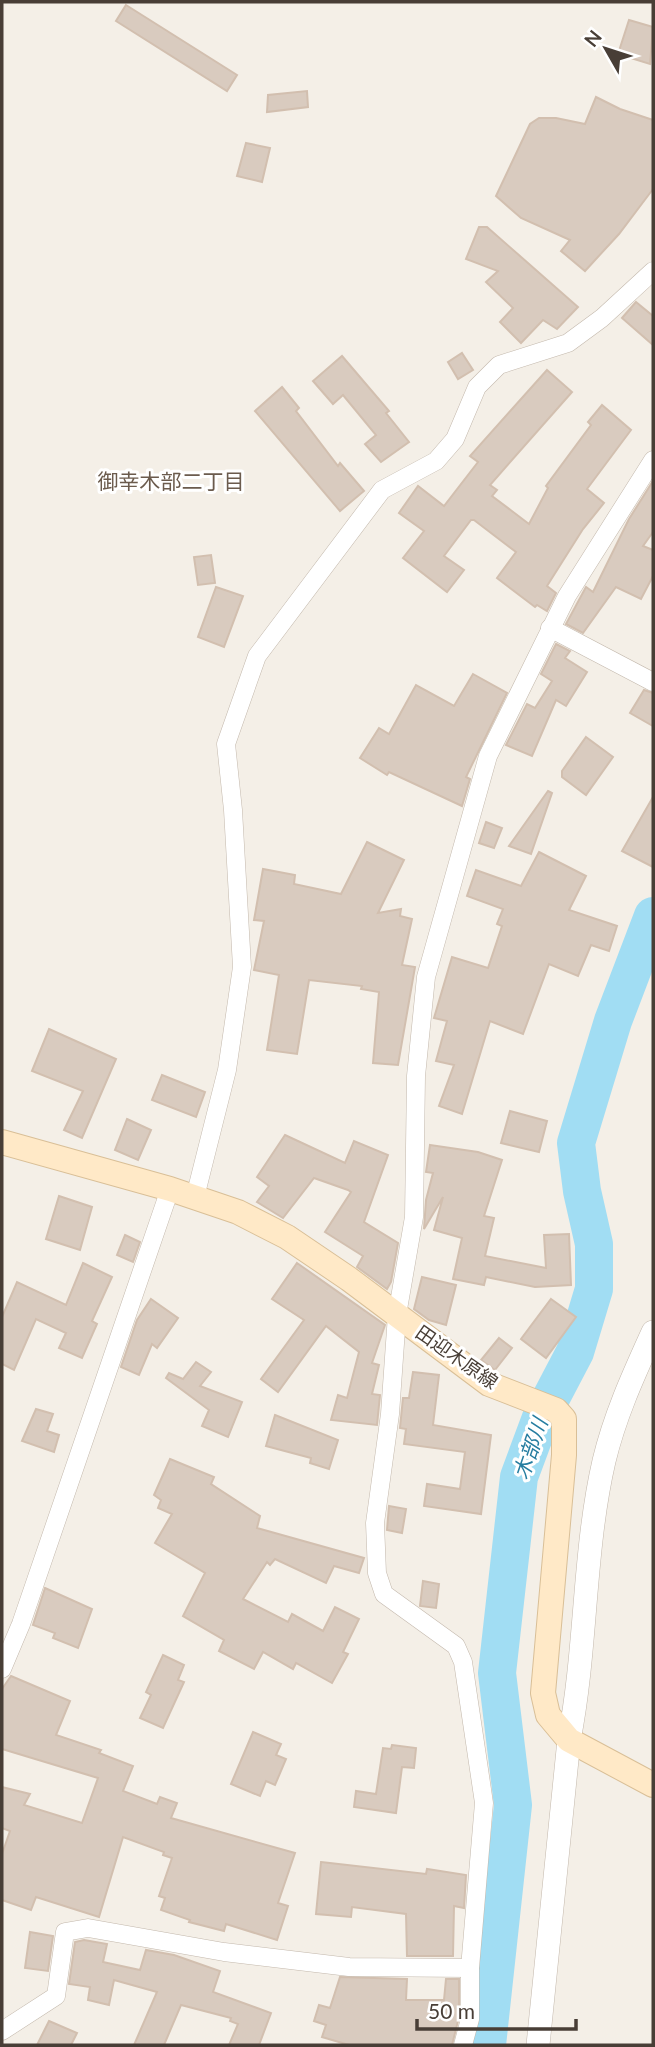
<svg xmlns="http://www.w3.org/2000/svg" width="655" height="2047" font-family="Lato,'Noto Sans JP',sans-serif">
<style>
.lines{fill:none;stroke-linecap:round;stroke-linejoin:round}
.river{stroke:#a1ddf3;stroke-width:38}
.building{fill:#d9cbbf;stroke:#d2bfaf;stroke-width:2}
.minor-casing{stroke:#c3b8ac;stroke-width:19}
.tertiary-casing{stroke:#c3b8ac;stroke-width:24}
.secondary-casing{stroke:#d9bf97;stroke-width:26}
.minor{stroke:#fff;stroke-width:18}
.tertiary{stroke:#fff;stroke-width:23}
.secondary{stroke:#ffe9c7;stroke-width:24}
.labels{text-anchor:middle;stroke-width:6;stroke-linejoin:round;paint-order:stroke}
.street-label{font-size:19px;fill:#483e36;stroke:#fff}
.neighbourhood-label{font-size:21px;fill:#6b5b4d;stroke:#fff}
.water-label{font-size:21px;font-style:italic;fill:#267da0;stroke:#fff}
</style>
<rect width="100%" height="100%" fill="#f4efe7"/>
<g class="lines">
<path class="river" d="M487 2045 513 1805 497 1673 519 1477 542 1415 575 1352 594 1289V1244L582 1191 576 1143 613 1021 653 916"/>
</g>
<g class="building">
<path d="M126 5 237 75 227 91 116 21Z"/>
<path d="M629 20 653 27 650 64 618 54Z"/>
<path d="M307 91 308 107 267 112 268 95Z"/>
<path d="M596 97 620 109 653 120V189L619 234 585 271 561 251 570 240 521 218 496 196 530 124 539 118H556L585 124Z"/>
<path d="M246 143 270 148 262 182 237 176Z"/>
<path d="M479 227H487L578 307 557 329 543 320 521 343 500 322 513 308 486 282 498 271 466 259Z"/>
<path d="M636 302 653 316V345L622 318Z"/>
<path d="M462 353 473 370 458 379 448 362Z"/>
<path d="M342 356 389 411 386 413 409 442 381 462 365 444 376 435 343 395 333 404 313 381Z"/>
<path d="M547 370 572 392 490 485 497 490 492 496 529 524 548 488 546 486 591 425 588 422 602 405 631 430 587 489 604 503 583 529 547 586 556 593 547 611 537 605 535 607 497 578 516 552 474 520H471L444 556 464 570 447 592 403 558 424 531 399 513 418 486 444 506 478 462 470 456Z"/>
<path d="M282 387 299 408 296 411 338 466 340 463 364 491 340 511 255 411Z"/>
<path d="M653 481V532L643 546 653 550V576L641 599 616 587 583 633 566 624 586 587 593 592 629 519Z"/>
<path d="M211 555 215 583 198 585 194 557Z"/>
<path d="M216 587 243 596 224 647 198 637Z"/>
<path d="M556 644 570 651 565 658 587 672 566 706 556 700 532 756 506 745 527 704 535 708 552 681 541 674Z"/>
<path d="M473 674 507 693 466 777 470 779 462 806 389 772 387 775 360 758 379 728 389 734 416 685 454 706Z"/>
<path d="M644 690 653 693V726L630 713Z"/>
<path d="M586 737 613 757 586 795 562 777V771Z"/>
<path d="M548 791 552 793 531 854 509 846Z"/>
<path d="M653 797V867L622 851Z"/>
<path d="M486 822 502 828 494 848 479 843Z"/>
<path d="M367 842 404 860 378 913 401 909 400 916 412 919 402 965 415 967 398 1065 373 1063 379 992 361 989 362 986 309 980 297 1054 267 1050 279 975 254 970 264 921 254 920 263 869 295 875 294 884 341 894Z"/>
<path d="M539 852 586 876 569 910 617 926 609 951 591 945 578 976 549 964 523 1034 490 1021 462 1114 439 1106 454 1065 436 1061 447 1021 434 1018 452 957 488 968 502 926 497 924 503 909 467 896 476 870 521 886Z"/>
<path d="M49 1029 116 1059 82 1138 64 1130 83 1091 32 1071Z"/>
<path d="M162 1075 205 1092 196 1117 152 1100Z"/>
<path d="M510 1111 547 1121 539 1152 501 1143Z"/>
<path d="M127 1119 151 1130 138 1160 115 1150Z"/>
<path d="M285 1135 345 1163 354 1141 388 1155 364 1222 398 1243 391 1282 387 1289 357 1267 363 1256 325 1232 351 1192 348 1190 314 1178 283 1218 257 1202 269 1186 257 1177Z"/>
<path d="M430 1145 478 1152 502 1160 484 1216 494 1218 485 1256 546 1268 544 1235 569 1234 571 1285 535 1287 486 1277 484 1285 453 1279 462 1238 434 1230 443 1197 424 1229 426 1200 433 1173 426 1172Z"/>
<path d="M59 1196 92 1207 80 1250 46 1239Z"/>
<path d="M125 1235 140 1242 133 1262 117 1255Z"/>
<path d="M83 1263 112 1277 92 1321 97 1324 82 1358 59 1348 66 1333 36 1319 14 1370 2 1364V1317L17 1282 66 1305Z"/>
<path d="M297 1263 385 1325 372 1363 379 1365 372 1394 380 1395 377 1425 331 1420 338 1395 347 1398 359 1352 326 1326 278 1392 261 1379 304 1320 272 1299Z"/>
<path d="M422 1277 456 1285 446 1325 429 1320 414 1309Z"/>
<path d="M151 1299 178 1318 157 1348 152 1344 139 1375 121 1367 137 1320Z"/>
<path d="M551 1299 576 1317 546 1358 521 1339Z"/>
<path d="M499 1338 512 1348 495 1370 481 1360Z"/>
<path d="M196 1362 211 1372 200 1386 242 1402 228 1437 202 1426 209 1410 166 1378 169 1373 183 1379Z"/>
<path d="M413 1372 439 1375 433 1425 491 1435 481 1514 424 1506 427 1484 460 1489 465 1452 404 1444 406 1429 400 1428 403 1398H409Z"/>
<path d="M36 1409 53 1414 47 1431 59 1435 54 1452 22 1441Z"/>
<path d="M275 1415 338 1440 329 1469 310 1463 311 1458 266 1446Z"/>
<path d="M170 1459 214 1477 211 1484 260 1516 257 1528 364 1558 359 1573 334 1566 326 1583 275 1559 270 1565 267 1562 243 1599 288 1622 292 1614 323 1631 335 1607 359 1619 343 1652 348 1654 332 1683 296 1663 293 1669 263 1652 254 1669 219 1651 224 1640 183 1616 205 1573 155 1543 172 1514 158 1508 161 1500 154 1495Z"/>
<path d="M389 1506 406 1509 402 1533 387 1530Z"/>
<path d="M423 1581 439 1584 436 1608 420 1606Z"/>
<path d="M45 1588 92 1609 78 1648 53 1638 55 1633 33 1625Z"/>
<path d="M163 1655 184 1665 178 1680 184 1682 163 1728 140 1718 151 1695 146 1692Z"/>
<path d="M11 1676 70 1701 56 1735 101 1750 99 1753 133 1766 123 1791 157 1804 160 1797 177 1803 171 1818 295 1853 278 1903 288 1906 277 1940 226 1924 224 1931 189 1922 190 1920 161 1910 165 1898 159 1896 172 1858 163 1855 164 1852 123 1837 99 1917 36 1897 31 1910 2 1900V1854L10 1831 2 1828V1787L30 1794 24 1805 82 1823 98 1778 2 1749V1689Z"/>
<path d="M253 1732 281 1744 276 1755 286 1759 275 1785 266 1781 260 1796 231 1784Z"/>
<path d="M392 1745 416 1748 414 1768 402 1767 396 1813 354 1807 356 1791 376 1794 383 1748 391 1749Z"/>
<path d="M321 1862 426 1874 427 1869 466 1875 464 1908 454 1906 453 1956H407L406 1914 352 1907 351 1917 316 1914Z"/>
<path d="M30 1932 53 1936 48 1971 25 1968Z"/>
<path d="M84 1940 107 1944 103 1962 140 1970 146 1950 174 1955 220 1971 213 1992 271 2013 259 2045H229L238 2024 230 2021 231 2018 181 2005 164 2045H134L157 1992 114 1980 109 2005 88 2000 90 1987 69 1984 75 1942Z"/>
<path d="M340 1977 407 1979 406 2000H444L446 1979H459V2017L452 2045H349L322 2037 326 2025 314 2021 319 2005 330 2008Z"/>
<path d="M49 2021 77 2033 71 2045H37Z"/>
</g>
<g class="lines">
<g class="minor-casing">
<g id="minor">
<path d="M550 628 653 682"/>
<path d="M195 1197 227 1070 242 967 233 810 226 744 257 656 382 490 436 461 455 439 477 387 499 365 568 343 602 318 653 271"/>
<path d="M2 1669 21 1624 170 1189"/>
<path d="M2 2031 56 1996 65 1932 88 1928 224 1952 349 1967 470 1968"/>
<path d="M463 2045 470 2019V1968L484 1803 463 1662 456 1646 384 1594 377 1573 375 1523 390 1414 397 1315 414 1217 416 1076 426 977 488 756 567 596 653 460"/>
</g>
</g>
<g class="tertiary-casing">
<path id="tertiary" d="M538 2045 569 1740C587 1648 583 1552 604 1461 615 1415 634 1374 653 1332"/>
</g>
<g class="secondary-casing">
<path id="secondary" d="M2 1142 170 1189 238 1212 287 1237 349 1279 489 1384 556 1410 564 1419V1455L543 1693 548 1715 569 1740 653 1785"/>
</g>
<use href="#minor" class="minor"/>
<use href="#tertiary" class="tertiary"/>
<use href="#secondary" class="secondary"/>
</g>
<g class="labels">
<g class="street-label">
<text transform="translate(457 1357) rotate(35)" y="7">田迎木原線</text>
</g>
<g class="neighbourhood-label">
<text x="171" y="489">御幸木部二丁目</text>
</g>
<g class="water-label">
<text transform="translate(531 1449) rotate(-71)" y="7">木部川</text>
</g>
</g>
<rect width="655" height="2047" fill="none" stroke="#483e36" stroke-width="7"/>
<g transform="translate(606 49) rotate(309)" stroke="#ffffff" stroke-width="5" paint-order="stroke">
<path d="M0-5L12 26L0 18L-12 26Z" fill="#483e36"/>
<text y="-10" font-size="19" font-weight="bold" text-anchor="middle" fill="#483e36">N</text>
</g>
<path d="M417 2019v10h159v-10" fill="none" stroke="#483e36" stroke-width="3.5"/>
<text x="428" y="2019" font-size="21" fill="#483e36" stroke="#ffffff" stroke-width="5" paint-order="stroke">50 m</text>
</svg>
